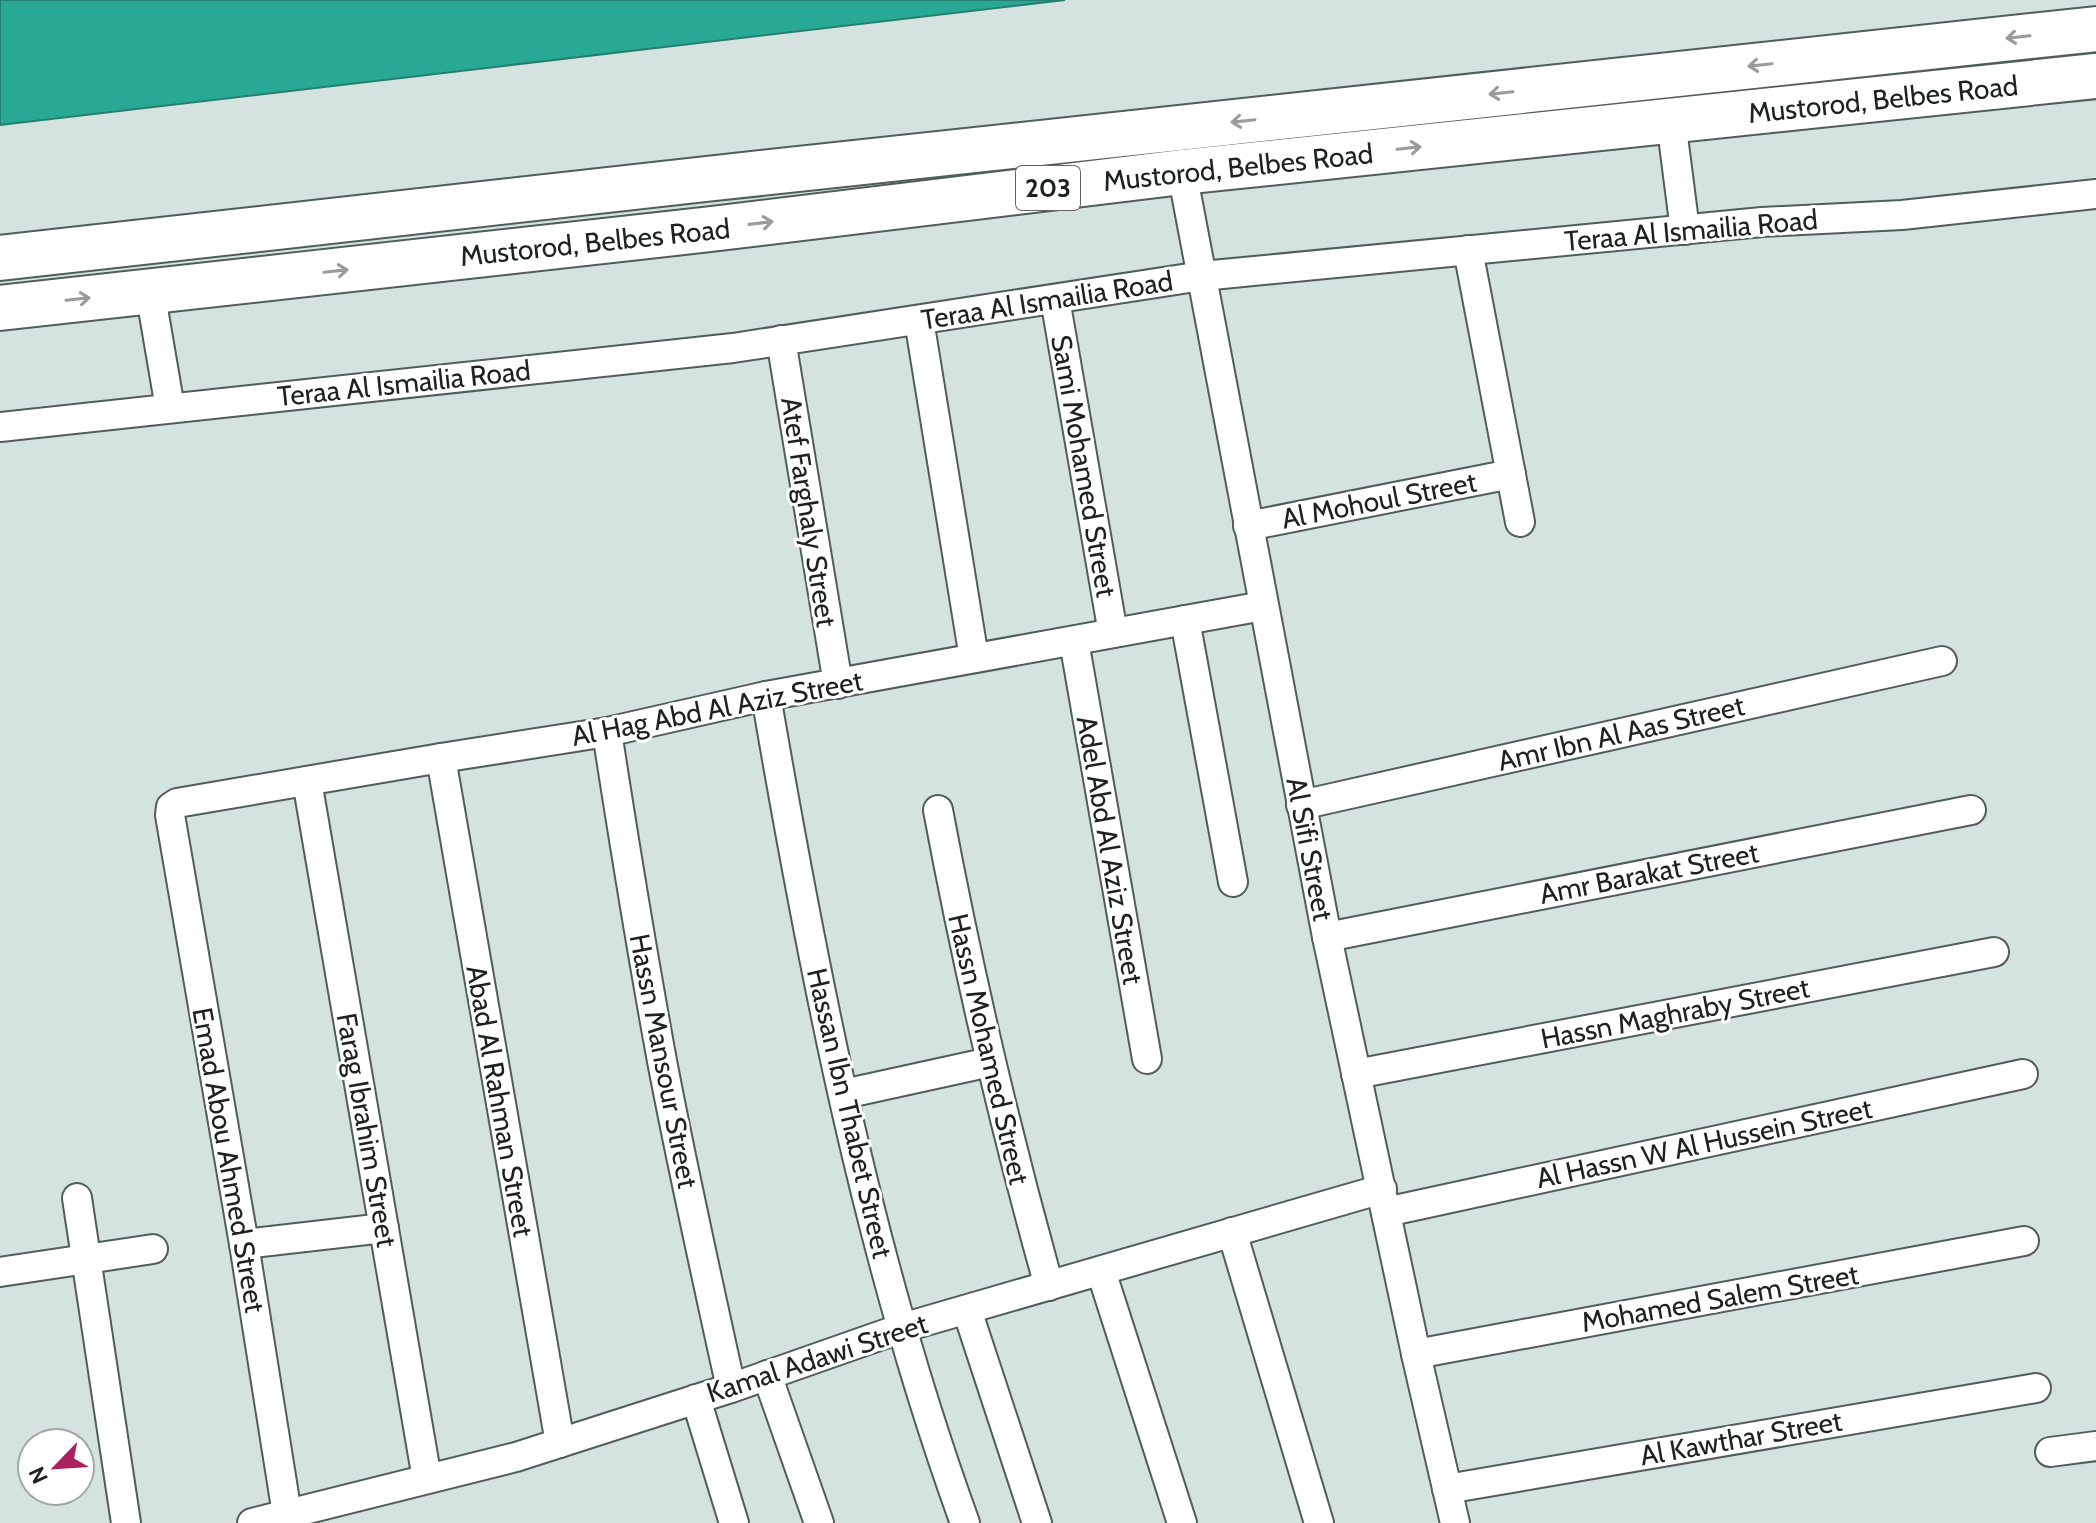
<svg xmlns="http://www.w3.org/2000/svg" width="2096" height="1523" font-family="Cabin,sans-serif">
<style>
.water{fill:#28a993;stroke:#248070;stroke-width:2}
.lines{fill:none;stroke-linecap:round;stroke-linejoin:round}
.street-casing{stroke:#505d5a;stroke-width:32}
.primary-casing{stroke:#505d5a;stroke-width:48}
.street{stroke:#fff;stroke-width:28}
.primary{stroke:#fff;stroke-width:44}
.oneway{stroke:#999c9b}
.labels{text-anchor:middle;stroke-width:6;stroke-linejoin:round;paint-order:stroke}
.shield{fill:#fff;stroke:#606463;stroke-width:2}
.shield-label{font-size:26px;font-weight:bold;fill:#1c2220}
.street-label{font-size:28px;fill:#1c2220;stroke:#fff}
</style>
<rect width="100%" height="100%" fill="#d4e3df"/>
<path class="water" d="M0 0H1065L0 125Z"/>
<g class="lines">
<g class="street-casing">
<g id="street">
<path d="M1671 121 1685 230"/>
<path d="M1182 172 1327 937 1416 1354 1455 1523"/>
<path d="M1468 250 1520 522"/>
<path d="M150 291 170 408"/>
<path d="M1055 299 1113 633"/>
<path d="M919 320 974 658"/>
<path d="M781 340 838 684"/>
<path d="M0 427 733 348 1202 276 1762 222 1902 215 2096 194"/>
<path d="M1248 526 1511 474"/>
<path d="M1185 620 1233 882"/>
<path d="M1074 641 1147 1059"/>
<path d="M766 696C814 975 868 1256 965 1523"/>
<path d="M607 732C624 842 642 952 662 1061 683 1171 707 1279 731 1388"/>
<path d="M441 758 560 1443"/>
<path d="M307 781 427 1479"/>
<path d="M1301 805 1942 661"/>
<path d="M938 810C968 970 1005 1129 1049 1286"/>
<path d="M1327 937 1971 810"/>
<path d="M1356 1074 1994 952"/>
<path d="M844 1094 990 1062"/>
<path d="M77 1198 126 1523"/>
<path d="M1386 1212 2023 1074"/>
<path d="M1232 1232 1319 1523"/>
<path d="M244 1244 384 1228"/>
<path d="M1101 1271 1182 1523"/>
<path d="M0 1272 153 1249"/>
<path d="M967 1310 1037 1523"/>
<path d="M1416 1354 2024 1241"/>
<path d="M767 1375 819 1523"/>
<path d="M696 1399 734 1523"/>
<path d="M2050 1452 2096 1446"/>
<path d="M1447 1489 2036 1388"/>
<path d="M287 1514 244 1244 170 815 171 807 177 803 441 758 607 732 766 696 1263 606"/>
<path d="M252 1523 516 1457 731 1388 902 1328 1382 1189"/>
</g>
</g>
<g class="primary-casing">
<g id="primary">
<path d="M0 258 706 179 2096 29"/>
<path d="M0 308 711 229 1182 172 2096 76"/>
</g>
</g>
<use href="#street" class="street"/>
<use href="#primary" class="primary"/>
</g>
<defs><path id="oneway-shaft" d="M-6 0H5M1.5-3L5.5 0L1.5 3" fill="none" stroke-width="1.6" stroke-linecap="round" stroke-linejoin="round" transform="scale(2)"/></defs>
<g class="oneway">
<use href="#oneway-shaft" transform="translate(2018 37) rotate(174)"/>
<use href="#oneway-shaft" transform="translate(1760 65) rotate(174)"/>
<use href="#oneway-shaft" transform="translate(1501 93) rotate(174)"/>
<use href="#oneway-shaft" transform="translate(1243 121) rotate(174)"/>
<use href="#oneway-shaft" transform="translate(1409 148) rotate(-6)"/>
<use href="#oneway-shaft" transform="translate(761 223) rotate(-7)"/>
<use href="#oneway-shaft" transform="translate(336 271) rotate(-6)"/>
<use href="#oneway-shaft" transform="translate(78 299) rotate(-6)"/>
</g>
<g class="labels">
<rect class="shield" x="1016" y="166" width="64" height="44" rx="6"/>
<g class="shield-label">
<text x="1048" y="197">203</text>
</g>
<g class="street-label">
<text transform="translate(1883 99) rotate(-6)" y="10">Mustorod, Belbes Road</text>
<text transform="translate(1238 167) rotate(-6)" y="10">Mustorod, Belbes Road</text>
<text transform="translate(1691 230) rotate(-5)" y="10">Teraa Al Ismailia Road</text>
<text transform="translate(595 242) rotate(-6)" y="10">Mustorod, Belbes Road</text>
<text transform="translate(1047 300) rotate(-9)" y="10">Teraa Al Ismailia Road</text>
<text transform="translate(404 383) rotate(-6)" y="10">Teraa Al Ismailia Road</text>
<text transform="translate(1084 466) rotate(80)" y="10">Sami Mohamed Street</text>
<text transform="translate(1379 500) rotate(-11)" y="10">Al Mohoul Street</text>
<text transform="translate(809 512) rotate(81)" y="10">Atef Farghaly Street</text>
<text transform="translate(717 708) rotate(-11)" y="10">Al Hag Abd Al Aziz Street</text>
<text transform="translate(1621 733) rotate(-13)" y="10">Amr Ibn Al Aas Street</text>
<text transform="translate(1310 849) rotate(79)" y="10">Al Sifi Street</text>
<text transform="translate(1110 850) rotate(80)" y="10">Adel Abd Al Aziz Street</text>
<text transform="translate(1649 873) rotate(-11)" y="10">Amr Barakat Street</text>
<text transform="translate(1675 1013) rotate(-11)" y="10">Hassn Maghraby Street</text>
<text transform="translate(989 1049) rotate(77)" y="10">Hassn Mohamed Street</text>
<text transform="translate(664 1061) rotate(79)" y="10">Hassn Mansour Street</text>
<text transform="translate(500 1101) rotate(80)" y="10">Abad Al Rahman Street</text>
<text transform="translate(850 1113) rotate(77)" y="10">Hassan Ibn Thabet Street</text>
<text transform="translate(367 1130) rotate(80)" y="10">Farag Ibrahim Street</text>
<text transform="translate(1704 1143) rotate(-12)" y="10">Al Hassn W Al Hussein Street</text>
<text transform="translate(229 1160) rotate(80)" y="10">Emad Abou Ahmed Street</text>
<text transform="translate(1720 1298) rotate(-10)" y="10">Mohamed Salem Street</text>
<text transform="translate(817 1358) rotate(-18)" y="10">Kamal Adawi Street</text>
<text transform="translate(1741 1438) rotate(-10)" y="10">Al Kawthar Street</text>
</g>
</g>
<g transform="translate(56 1467) rotate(245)"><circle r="38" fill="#ffffff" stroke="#a4a7a6" stroke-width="2"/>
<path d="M0-6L14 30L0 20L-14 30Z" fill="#ac205f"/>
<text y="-12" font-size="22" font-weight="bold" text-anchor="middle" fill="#1c2220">N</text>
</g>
</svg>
